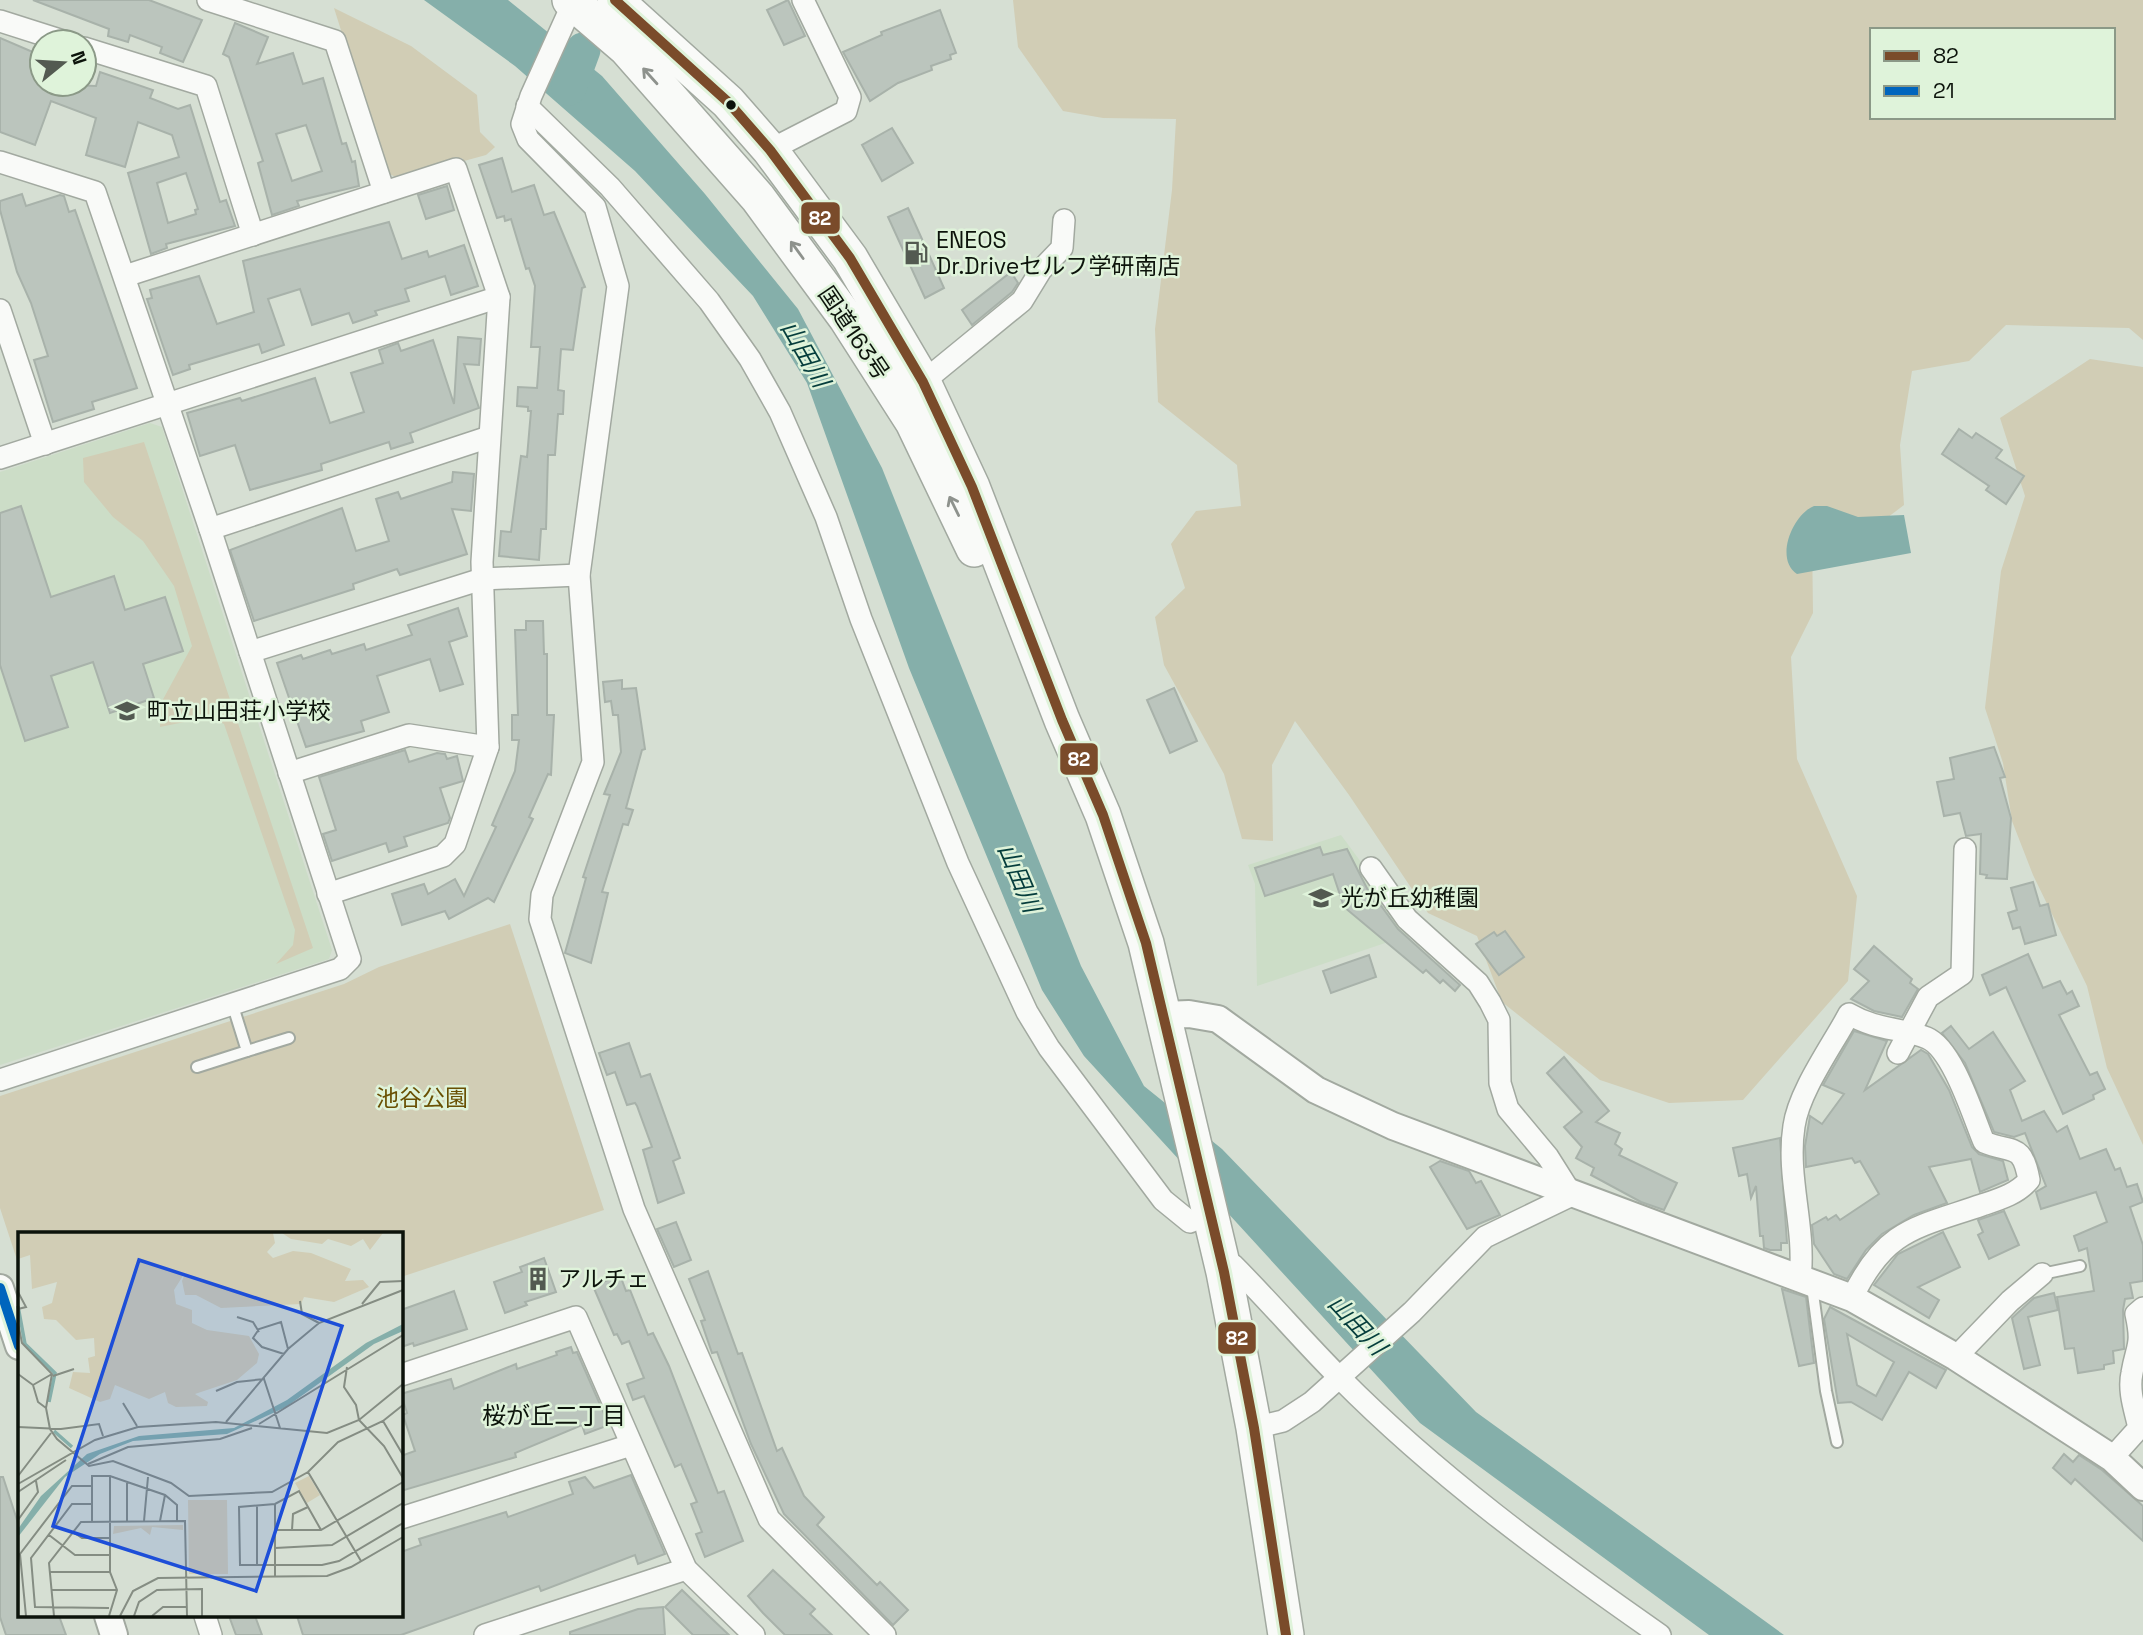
<svg xmlns="http://www.w3.org/2000/svg" width="2143" height="1635" font-family="'Space Grotesk','Noto Sans JP',sans-serif">
<style>
.built{fill:#ccddc7}
.green{fill:#d1cdb5;fill-rule:evenodd}
.water{fill:#85afaa}
.lines{fill:none;stroke-linecap:round;stroke-linejoin:round}
.river{stroke:#85afaa;stroke-width:35}
.building{fill:#bbc5bd;stroke:#a8b2aa;stroke-width:2;fill-rule:evenodd}
.service-casing{stroke:#a2a9a0;stroke-width:14}
.minor-casing{stroke:#a2a9a0;stroke-width:24}
.tertiary-casing{stroke:#a2a9a0;stroke-width:30}
.trunk-casing{stroke:#a2a9a0;stroke-width:38}
.service{stroke:#f9faf8;stroke-width:10}
.minor{stroke:#f9faf8;stroke-width:21}
.tertiary{stroke:#f9faf8;stroke-width:26}
.trunk{stroke:#f9faf8;stroke-width:35}
.bus-1-casing{stroke:#dff3da;stroke-width:16}
.bus-2-casing{stroke:#dff3da;stroke-width:16}
.bus-1{stroke:#7a4b2a;stroke-width:10}
.bus-2{stroke:#0065bd;stroke-width:10}
.oneway{stroke:#8e928d}
.bus-dot{fill:#0c130b;stroke:#dff3da;stroke-width:2.5}
.labels{text-anchor:middle;stroke-width:5;stroke-linejoin:round;paint-order:stroke}
.poi-label{font-size:23px;fill:#0c130b;stroke:#dff3da;text-anchor:start}
.street-label{font-size:23px;fill:#0c130b;stroke:#dff3da}
.park-label{font-size:23px;fill:#695003;stroke:#dff3da}
.water-label{font-size:24px;font-style:italic;fill:#053d3c;stroke:#dff3da}
.neighbourhood-label{font-size:24px;fill:#0c130b;stroke:#dff3da}
.inset-river{fill:none;stroke:#85afaa;stroke-width:3.5}
.inset-road{fill:none;stroke:#858d83;stroke-width:2}
.view{fill:#1d4ed8;fill-opacity:0.15;stroke:#1d4ed8;stroke-width:3.5}
.inset-edge{fill:none;stroke:#0c130b;stroke-width:3.5}
.line-badge{stroke:#dff3da;stroke-width:2.5}
.badge-label{font-size:19px;text-anchor:middle;font-weight:bold;fill:#fff}
</style>
<rect width="100%" height="100%" fill="#d6dfd3"/>
<g class="built">
<path d="M150 423 162 427 332 950 329 959 0 1065V472Z"/>
<path d="M1341 835 1409 927 1406 936 1257 986 1255 884 1248 865Z"/>
</g>
<g class="green">
<path d="M1013 0H2143V340L2129 328 2006 325 1969 361 1912 371 1900 445 1904 505 1871 530 1812 535 1813 613 1791 657 1797 759 1857 896 1848 981 1743 1100 1669 1103 1600 1080 1502 1002 1477 936 1428 913 1349 795 1295 721 1272 765 1273 841 1242 839 1224 774 1164 665 1155 617 1185 588 1171 544 1196 511 1241 506 1237 465 1158 402 1155 329 1172 190 1176 119 1103 118 1063 111 1018 47ZM1872 30H2113V117H1872Z"/>
<path d="M334 8 411 46 477 95 480 132 495 147 486 155 464 161 462 158 399 178 386 173Z"/>
<path d="M2090 359 2143 367V1145L2107 1068 2087 986 2033 875 2012 821 2003 763 1985 708 2001 571 2025 496 2000 418Z"/>
<path d="M144 442 313 948 276 964 293 945 295 930 224 724 209 717 160 727 161 703 192 646 174 586 143 541 113 517 84 482 83 458Z"/>
<path d="M510 924 604 1210 401 1277V1234H19V1266L0 1208V1096L344 984 379 967Z"/>
</g>
<g class="water">
<path d="M424 0H508L602 76 705 194 798 309 882 468 1081 966 1144 1086 1222 1149 1476 1412 1784 1635H1709L1420 1423 1084 1056 1042 990 909 668 807 383 753 296 635 171 515 66Z"/>
<path d="M1814 506H1827L1858 517 1904 515 1911 553 1797 574C1774 559 1793 514 1814 506Z"/>
</g>
<g class="lines">
<path class="river" d="M569 88 583 50"/>
</g>
<g class="building">
<path d="M33 0H149L202 20 183 62 160 53 162 47 130 35 128 42 108 36 109 29Z"/>
<path d="M788 0 805 36 784 45 767 10Z"/>
<path d="M940 10 956 53 950 55 951 59 931 66 932 70 898 83 870 101 843 52 882 35 881 32Z"/>
<path d="M235 23 268 37 257 64 293 53 303 84 323 78 342 144 346 143 352 162 355 161 359 186 297 201 299 206 272 215 258 163 263 161 229 57 223 54ZM306 125 322 171 292 181 276 134Z"/>
<path d="M0 38 42 56V84L96 86 100 72 153 90 150 98 178 109 190 105 220 202 226 200 235 226 166 244 167 248 151 254 128 173 179 157 172 135 138 122 125 167 86 155 96 118 51 101 35 145 0 132ZM186 173 198 209 195 210 196 214 168 223 157 183Z"/>
<path d="M892 128 913 163 882 181 862 145Z"/>
<path d="M502 158 512 192 534 185 544 215 554 212 585 287 582 288 573 350 561 349 558 390 564 391 563 414H558L555 455H548L546 529H541L539 560 499 556 501 531 511 532 521 456 527 457 531 411H528V407L517 406 518 387 537 388 540 347H531L535 286 529 268 526 269 511 219 505 221 504 216 497 218 479 165Z"/>
<path d="M447 186 454 210 426 219 418 195Z"/>
<path d="M22 194 26 206 60 195 64 196 69 212 75 210 137 388 92 402 94 409 53 422 34 360 48 356 31 303 17 272 0 210V201Z"/>
<path d="M908 208 944 288 925 298 888 217Z"/>
<path d="M389 222 402 259 427 251 429 257 464 245 478 286 451 295 445 276 405 289 409 301 375 311 377 315 353 323 349 313 312 325 300 289 268 299 284 345 262 353 259 344 189 365 190 369 173 375 147 299 152 298 150 290 199 276 217 324 254 312 243 261Z"/>
<path d="M1011 272 1018 283 1012 292 972 325 962 310Z"/>
<path d="M458 337 481 339 479 365 464 364 479 408 410 433 413 442 391 449 389 442 321 464 322 470 250 490 235 445 200 456 187 413 240 398 242 401 315 378 330 423 364 412 351 373 383 363 379 350 398 343 401 351 433 340 454 404Z"/>
<path d="M1959 429 1972 438 1976 433 2002 450 1996 458 2024 476 2006 504 1986 490 1989 486 1942 454Z"/>
<path d="M453 472 474 474 471 511 452 509 467 554 400 575 397 569 353 584 354 589 254 621 230 550 342 508 356 551 389 541 376 499 398 492 401 499 452 482Z"/>
<path d="M21 506 51 597 114 576 125 610 165 597 183 651 143 664 154 698 110 713 93 662 51 676 68 727 25 741 0 665V513Z"/>
<path d="M458 608 467 636 449 642 463 684 440 691 430 659 377 676 389 712 361 721 364 731 306 747 277 663 301 655 303 659 330 650 332 654 364 644 366 650 412 635 408 625Z"/>
<path d="M526 621H543L544 654H547V715H554L551 775 548 774 529 817 533 819 494 902 488 898 449 919 445 911 402 925 392 894 424 884 428 894 455 879 464 896 496 827 492 825 515 771 519 740H512V715H518L515 630H526Z"/>
<path d="M622 680V689L636 688 645 749 642 750 626 808 633 810 628 825 623 824 602 892 608 893 591 963 565 953 586 878 583 877 610 795 604 794 621 752 618 715H613L611 701 605 702 603 682Z"/>
<path d="M1174 688 1197 741 1170 753 1147 700Z"/>
<path d="M1994 747 2005 777 2000 778 2011 818 2007 879 1986 878 1987 875 1980 874 1981 834 1966 836 1960 813 1944 816 1937 782 1954 779 1950 758Z"/>
<path d="M405 750 409 762 437 753 445 754 447 759 457 756 463 781 440 788 450 818 448 823 404 837 407 846 389 852 386 843 332 861 323 834 336 830 319 777Z"/>
<path d="M1320 847 1323 855 1347 849 1375 904 1379 903 1398 929 1460 985 1455 991 1443 980 1440 983 1426 970 1423 973 1344 907 1333 874 1265 896 1255 868Z"/>
<path d="M2033 882 2040 906 2048 904 2056 935 2025 944 2020 927 2013 929 2008 913 2017 910 2011 888Z"/>
<path d="M1505 931 1524 957 1499 975 1476 944 1494 932 1497 936Z"/>
<path d="M1874 946 1912 979 1910 983 1918 989 1902 1017 1874 1011 1851 999 1869 981 1854 969Z"/>
<path d="M2028 954 2043 988 2060 981 2067 994 2072 991 2079 1006 2059 1015 2090 1075 2097 1072 2105 1089 2093 1095 2094 1099 2063 1114 2006 987 1990 995 1982 975Z"/>
<path d="M1369 955 1376 977 1331 993 1323 971Z"/>
<path d="M1951 1026 1969 1049 1993 1032 2025 1081 2010 1090 2022 1121 2044 1111 2057 1132 2067 1126 2080 1159 2106 1149 2115 1170 2120 1168 2127 1187 2137 1184 2143 1202 2130 1207 2143 1245V1281L2130 1283 2133 1298 2125 1299 2123 1310 2124 1349 2113 1351 2114 1363 2104 1365V1369L2078 1373 2074 1348 2065 1349 2057 1297 2094 1291 2087 1248 2079 1251 2074 1236 2107 1222 2096 1192 2041 1209 2036 1192 2046 1186 2025 1133 2014 1137 1994 1132 1965 1063 1942 1033Z"/>
<path d="M1854 1031 1887 1041 1865 1090 1921 1050 1928 1054 1949 1090 1972 1147 1979 1154 2003 1161 2008 1180 1980 1192 1971 1159 1929 1167 1947 1203 1914 1215 1882 1234 1866 1250 1847 1279 1834 1274 1814 1244 1812 1225 1826 1217 1828 1220 1836 1215 1840 1220 1879 1194 1860 1161 1855 1163 1852 1158 1806 1167 1805 1146 1810 1116 1822 1124 1844 1094 1823 1085Z"/>
<path d="M629 1043 641 1077 650 1074 680 1158 673 1161 684 1193 658 1203 643 1150 652 1147 637 1106 635 1103 627 1105 615 1072 607 1075 599 1053Z"/>
<path d="M1564 1057 1609 1111 1596 1122 1620 1133 1615 1144 1622 1149 1619 1155 1677 1183 1664 1210 1641 1202 1591 1175 1594 1168 1576 1158 1582 1147 1564 1127 1582 1112 1547 1073Z"/>
<path d="M1780 1138 1787 1243H1781V1250H1770L1764 1248 1763 1236H1760L1756 1186 1751 1198 1747 1174 1739 1176 1733 1148Z"/>
<path d="M1440 1161 1469 1171 1476 1183 1481 1181 1500 1215 1467 1229 1430 1167Z"/>
<path d="M2004 1211 2019 1245 1989 1259 1978 1235 1983 1232 1978 1220Z"/>
<path d="M676 1222 691 1260 674 1267 657 1229Z"/>
<path d="M1943 1232 1960 1267 1918 1287 1939 1300 1929 1318 1874 1285 1898 1254Z"/>
<path d="M544 1258 556 1292 525 1302 527 1305 505 1313 494 1282 522 1272 520 1267Z"/>
<path d="M708 1271 738 1354 742 1353 777 1451 782 1448 804 1496 824 1517 817 1525 877 1585 880 1582 908 1610 893 1625 784 1514 751 1444 717 1352 712 1353 701 1321 705 1320 689 1279Z"/>
<path d="M620 1275 626 1291 630 1290 648 1335 653 1333 669 1366 718 1493 724 1491 743 1541 705 1557 696 1534 702 1532 691 1504 697 1502 681 1464 675 1467 644 1396 633 1400 627 1384 644 1378 629 1341 622 1344 617 1334 614 1335 593 1286Z"/>
<path d="M1782 1289 1806 1297 1814 1363 1799 1366Z"/>
<path d="M454 1291 467 1329 414 1346 413 1343 401 1347V1310Z"/>
<path d="M2054 1293 2058 1310 2028 1317 2040 1365 2024 1369 2012 1318 2034 1298Z"/>
<path d="M1830 1307 1946 1370 1936 1388 1909 1372 1882 1420 1851 1402 1838 1403 1824 1319ZM1847 1334 1894 1362 1876 1396 1857 1385Z"/>
<path d="M571 1347 573 1353 577 1352 609 1425 585 1434 582 1425 515 1453 516 1457 401 1491V1456L415 1451 403 1415 407 1413 401 1394 451 1379 454 1389 516 1364 517 1369 557 1355 556 1352Z"/>
<path d="M2064 1454 2073 1462 2079 1455 2102 1470 2143 1506V1541L2075 1479 2071 1484 2053 1468Z"/>
<path d="M631 1475 665 1554 638 1564 635 1555 541 1591 539 1586 401 1635H303L297 1616H401V1552L421 1545 419 1539 506 1512 508 1517 573 1494 569 1482 585 1477 594 1488Z"/>
<path d="M0 1477H3L19 1526V1616H59L66 1635H6L0 1617Z"/>
<path d="M773 1570 815 1609 810 1614 832 1635H785L763 1613 748 1596Z"/>
<path d="M682 1590 710 1617 729 1635H693L665 1607Z"/>
<path d="M663 1607 665 1635H570V1632L638 1609Z"/>
<path d="M229 1616H255L262 1635H236Z"/>
</g>
<g class="lines">
<g class="service-casing">
<g id="service">
<path d="M247 1051 289 1038"/>
<path d="M197 1067 247 1051 232 1003"/>
<path d="M2042 1274 2080 1266"/>
<path d="M1812 1286 1826 1391 1837 1442"/>
</g>
</g>
<g class="minor-casing">
<g id="minor">
<path d="M208 0 335 41 384 192"/>
<path d="M573 3 531 96 522 124 528 139 595 207 618 286 579 575 593 762 542 895 540 919 634 1209 769 1519 885 1635"/>
<path d="M0 21 66 42"/>
<path d="M84 48 206 86 253 235"/>
<path d="M527 106 610 187 709 301 750 359 780 412 826 517 861 619 958 863 1027 1012 1049 1048 1163 1200 1190 1222"/>
<path d="M770 150 846 111 850 97 803 0"/>
<path d="M0 162 95 192 210 529 350 959 340 969 0 1080"/>
<path d="M125 276 456 169 499 297 482 562 488 747 455 844 443 856 328 894"/>
<path d="M0 310 45 444"/>
<path d="M923 382 1022 301 1041 270 1062 248 1064 220"/>
<path d="M0 458 499 297"/>
<path d="M210 529 489 437"/>
<path d="M250 652 482 579 579 575"/>
<path d="M289 773 409 735 488 747"/>
<path d="M1898 1053 1928 997 1962 974 1965 849"/>
<path d="M1233 1265C1270 1302 1303 1341 1340 1378 1436 1475 1548 1557 1660 1635"/>
<path d="M1800 1278C1806 1228 1786 1177 1794 1126 1799 1091 1832 1046 1849 1014 1878 1031 1900 1027 1927 1038 1953 1049 1973 1116 1984 1142 2013 1154 2022 1142 2029 1180 2017 1194 2000 1199 1982 1205 1915 1228 1885 1229 1852 1298"/>
<path d="M1956 1357 2010 1301 2042 1274"/>
<path d="M401 1375 576 1317 686 1569 754 1635"/>
<path d="M1254 1428 1283 1421 1312 1402 1412 1312 1485 1237 1572 1195 1548 1157 1508 1109 1500 1083 1499 1020 1490 1002 1478 983 1407 919 1371 868"/>
<path d="M2112 1458 2139 1428C2135 1410 2128 1391 2132 1373 2137 1344 2143 1346 2136 1314L2143 1308"/>
<path d="M401 1518 631 1445"/>
<path d="M205 1616 211 1635"/>
<path d="M485 1635 686 1569"/>
</g>
</g>
<g class="tertiary-casing">
<g id="tertiary">
<path d="M1164 1015 1189 1014 1218 1019 1316 1090 1393 1126 1852 1298 1956 1357 2112 1458 2143 1487"/>
<path d="M0 1288 19 1346"/>
<path d="M108 1616 114 1635"/>
</g>
</g>
<g class="trunk-casing">
<g id="trunk">
<path d="M570 0 626 48 758 198 847 319 913 422 974 549"/>
<path d="M615 0 728 102 770 150 850 258 923 382 972 487 1062 720 1103 815 1146 943 1224 1272 1254 1428 1286 1635"/>
</g>
</g>
<use href="#service" class="service"/>
<use href="#minor" class="minor"/>
<use href="#tertiary" class="tertiary"/>
<use href="#trunk" class="trunk"/>
<g class="bus-1-casing">
<path id="bus-1" d="M615 0 728 102 770 150 850 258 923 382 972 487 1062 720 1103 815 1146 943 1224 1272 1254 1428 1286 1635"/>
</g>
<g class="bus-2-casing">
<path id="bus-2" d="M0 1288 19 1346"/>
</g>
<use href="#bus-1" class="bus-1"/>
<use href="#bus-2" class="bus-2"/>
</g>
<defs><path id="oneway-shaft" d="M-6 0H5M1.5-3L5.5 0L1.5 3" fill="none" stroke-width="1.6" stroke-linecap="round" stroke-linejoin="round" transform="scale(1.75)"/></defs>
<g class="oneway">
<use href="#oneway-shaft" transform="translate(650 76) rotate(-132)"/>
<use href="#oneway-shaft" transform="translate(797 250) rotate(-126)"/>
<use href="#oneway-shaft" transform="translate(954 506) rotate(-116)"/>
</g>
<defs>
<g id="fuel-bare" transform="scale(1.89)"><path d="M-5.5-6h7V0h2V4h1.3V-2.5L3-4.5l.8-.8L6-3V5H2.5V1h-1V6h-7ZM-4.2-4.7v3.2H.2V-4.7Z" fill="#535a51" stroke="#dff3da" stroke-width="2.5" paint-order="stroke"/></g>
<g id="school-bare" transform="scale(1.89)"><path d="M0-5L7-2L0 1L-7-2ZM-4 1L0 2.5L4 1V4Q0 6-4 4Z" fill="#535a51" stroke="#dff3da" stroke-width="2.5" paint-order="stroke"/></g>
<g id="building-bare" transform="scale(1.89)"><path d="M-4-6H4V6H1V3H-1V6H-4ZM-2.5-4.3h1.7v1.8h-1.7ZM.8-4.3h1.7v1.8H.8ZM-2.5-1h1.7V.8h-1.7ZM.8-1h1.7V.8H.8Z" fill="#535a51" stroke="#dff3da" stroke-width="2.5" paint-order="stroke"/></g>
</defs>
<g fill-rule="evenodd">
<use href="#fuel-bare" x="916" y="253"/>
<use href="#school-bare" x="127" y="711"/>
<use href="#school-bare" x="1321" y="898"/>
<use href="#building-bare" x="538" y="1279"/>
</g>
<circle class="bus-dot" cx="731" cy="105" r="6"/>
<g class="labels">
<g class="poi-label">
<text x="936" y="248">ENEOS<tspan x="936" dy="26">Dr.Driveセルフ学研南店</tspan></text>
<text x="147" y="719">町立山田荘小学校</text>
<text x="1341" y="906">光が丘幼稚園</text>
<text x="558" y="1287">アルチェ</text>
</g>
<g class="street-label">
<text transform="translate(854 333) rotate(56)" y="8">国道163号</text>
</g>
<g class="park-label">
<text x="422" y="1106">池谷公園</text>
</g>
<g class="water-label">
<text transform="translate(805 354) rotate(60)" y="8">山田川</text>
<text transform="translate(1019 878) rotate(67)" y="8">山田川</text>
<text transform="translate(1357 1325) rotate(47)" y="8">山田川</text>
</g>
<g class="neighbourhood-label">
<text x="554" y="1424">桜が丘二丁目</text>
</g>
</g>
<g transform="translate(18 1232)">
<rect width="385" height="385" fill="#d6dfd3"/>
<path d="M0 1H255L257 11 249 20 255 26 275 19 293 21 333 37 327 49 345 48 351 55 316 70 286 65 283 72 203 76 178 63H167L164 49 168 39 156 58 158 72 174 78V91L189 98 231 104 241 122 239 131 219 148 177 162 190 170 189 174 158 175 150 171 147 160 131 167 97 153 92 167 82 170 51 156 55 140 72 141 70 126 77 124 76 106 58 108 38 88 26 87 24 75 34 71 39 50 14 57 12 23 0 27ZM264 1H365L352 18 345 7 333 14 310 7 304 12 273 7ZM291 244 302 263 289 271 277 251ZM170 268H209L210 342H171ZM165 293V298L134 295 132 303 123 296 95 302 96 294Z" fill="#d1cdb5"/>
<path d="M385 92V99L356 112 268 175 209 202 115 209 82 222 47 245 0 305V297L23 264 69 222 121 204 216 196 269 168 348 111Z" fill="#85afaa"/>
<path class="inset-river" d="M0 74 7 112 37 141 31 170M36 199 54 215"/>
<path class="inset-road" d="M0 60 8 75 0 77M282 69 284 82 301 91M344 72 362 50 385 49M219 85 235 90 241 100M0 91 4 111 34 142 28 176 32 197 39 207 71 234 95 229 153 251 171 264 254 260 290 240 320 210 365 189 385 173M266 122 244 115 235 106 241 97 263 90 270 117M329 135 326 155 338 173 341 188 366 214 385 246M0 142 15 153 20 170 28 176M35 144 56 137M15 153 34 142M198 159 219 150 246 147 262 196M105 171 119 194M365 189 385 223M208 190 270 117 301 91 385 58M241 192 385 103M0 195 43 197 81 192 85 204M70 232 110 215 202 207 234 196M290 240 343 329M0 244 33 201M109 251V289M0 252 77 208 120 195 198 190 309 201 341 188 385 152M0 260 48 228M74 272H54L13 326 17 375 91 376M257 272V345M0 288 20 260 18 249M74 289V244H92L147 263 159 273V289M126 289 130 245M142 289 147 263M257 298H303L385 250M274 298 275 282 290 275M303 298 281 259 257 272 221 275 222 333H304L321 329 385 291M55 300 64 306H92M31 303 57 323H92M257 316 314 313 385 271M239 333V274M32 340H92M34 358H99M8 384 2 322 54 254H74M36 384 31 331 63 290 167 289 169 384M91 384 99 358 92 340V244M102 384 115 359 140 346 309 344 333 335 385 305M116 384 121 370 139 358 184 357V384M134 384 145 375H169"/>
<path class="view" d="M121 28 324 94 238 359 35 294Z"/>
<rect width="385" height="385" class="inset-edge"/>
</g>
<g class="line-badge">
<rect x="800" y="201" width="41" height="34" rx="7" fill="#7a4b2a"/>
<rect x="1059" y="742" width="40" height="34" rx="7" fill="#7a4b2a"/>
<rect x="1217" y="1321" width="40" height="34" rx="7" fill="#7a4b2a"/>
</g>
<g class="badge-label">
<text x="820" y="225">82</text>
<text x="1079" y="766">82</text>
<text x="1237" y="1345">82</text>
</g>
<rect x="1870" y="28" width="245" height="91" fill="#dff3da" stroke="#8b9987" stroke-width="2"/>
<rect x="1884" y="51" width="35" height="10" fill="#7a4b2a" stroke="#8b9987" stroke-width="2"/>
<text x="1933" y="63" font-size="21" fill="#0c130b">82</text>
<rect x="1884" y="86" width="35" height="10" fill="#0065bd" stroke="#8b9987" stroke-width="2"/>
<text x="1933" y="98" font-size="21" fill="#0c130b">21</text>
<g transform="translate(63 63) rotate(72)"><circle r="33" fill="#dff3da" stroke="#8b9987" stroke-width="2"/>
<path d="M0-5L12 26L0 18L-12 26Z" fill="#535a51"/>
<text y="-10" font-size="19" font-weight="bold" text-anchor="middle" fill="#0c130b">N</text>
</g>
</svg>
